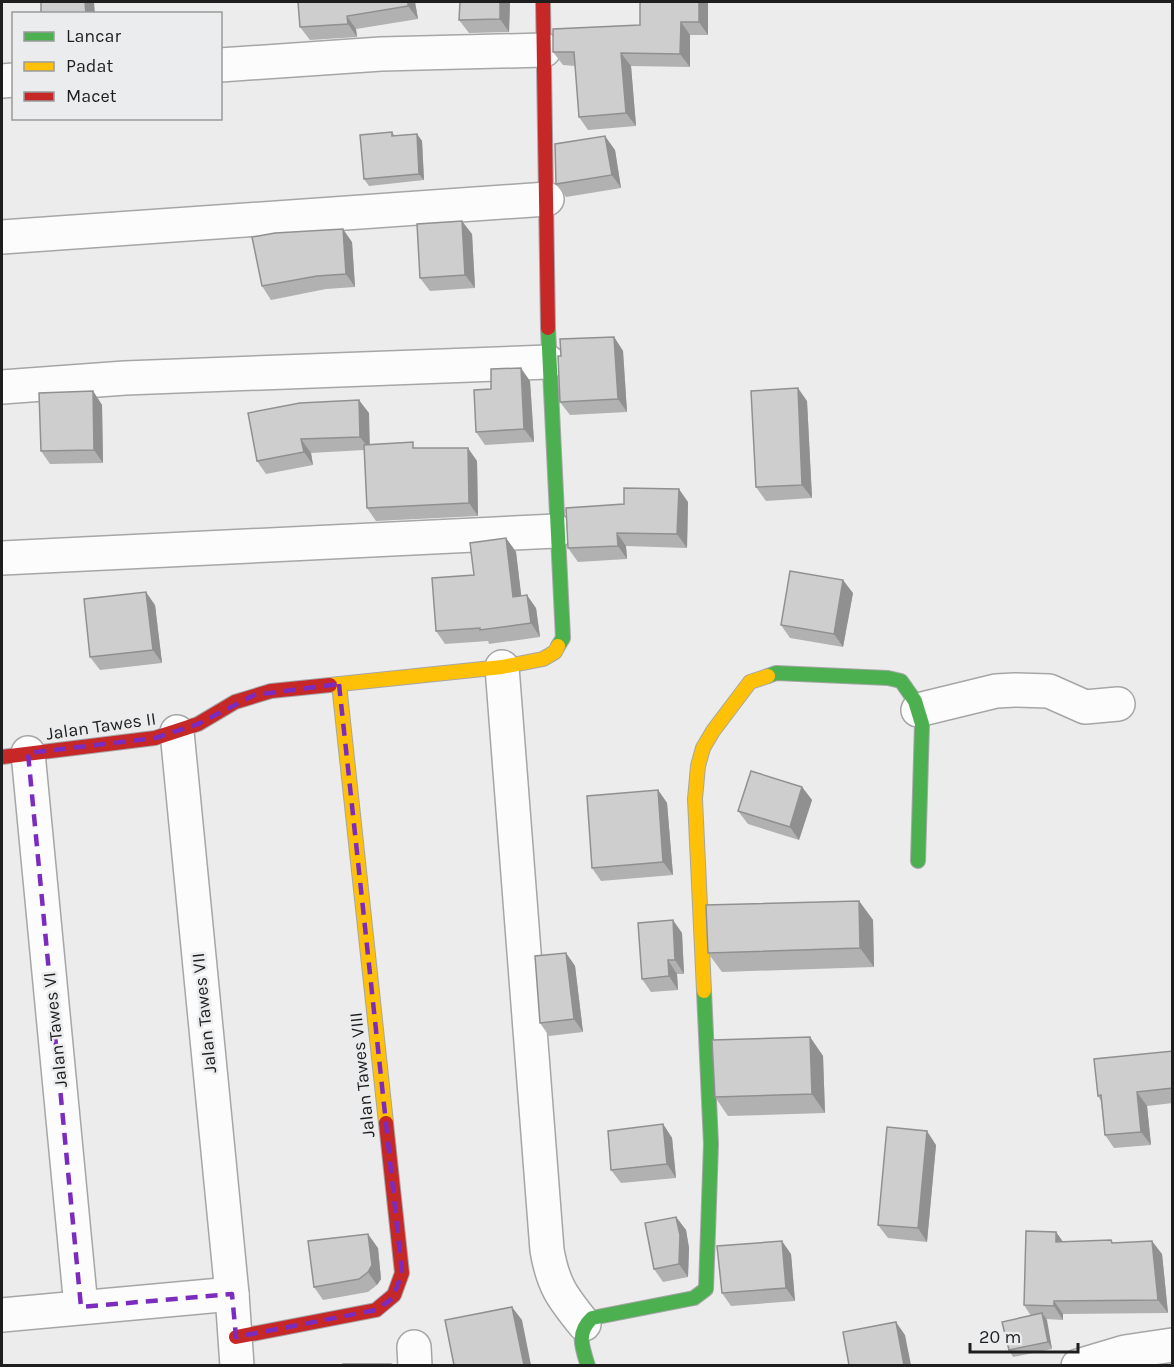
<svg xmlns="http://www.w3.org/2000/svg" width="1174" height="1367" font-family="Karla,sans-serif">
<style>
.lines{fill:none;stroke-linecap:round;stroke-linejoin:round}
.street-casing{stroke:#a6a6a7;stroke-width:36}
.fast-casing{stroke:#a6a6a7;stroke-width:16}
.slow-casing{stroke:#a6a6a7;stroke-width:16}
.jam-casing{stroke:#a6a6a7;stroke-width:16}
.street{stroke:#fcfcfc;stroke-width:33}
.fast{stroke:#4caf50;stroke-width:14}
.slow{stroke:#ffc107;stroke-width:14}
.jam{stroke:#c62828;stroke-width:14}
.wall{fill:#b1b1b1}
.shaded-wall{fill:#909090}
.building{fill:#cecece;stroke:#909090;stroke-width:1.5}
.marked{fill:none;stroke:#7b2cbf;stroke-width:4.5;stroke-dasharray:12 8;stroke-linejoin:round}
.labels{text-anchor:middle;stroke-width:5;stroke-linejoin:round;paint-order:stroke}
.street-label{font-size:18px;fill:#1e1e1f;stroke:#ebecee}
</style>
<rect width="100%" height="100%" fill="#ececed"/>
<g class="lines">
<g class="street-casing">
<g id="street">
<path d="M220 65 381 54 544 50"/>
<path d="M2 81 14 80"/>
<path d="M2 237 547 199"/>
<path d="M2 387 125 378 548 362"/>
<path d="M2 558 556 531"/>
<path d="M502 667 547 1250C553 1285 562 1297 584 1324"/>
<path d="M918 710 996 691 1015 690 1049 691 1085 707 1118 704"/>
<path d="M177 732 232 1294 237 1366"/>
<path d="M28 753 81 1307"/>
<path d="M2 1315 232 1294"/>
<path d="M414 1347 415 1366"/>
<path d="M1078 1366 1125 1352 1172 1345"/>
</g>
</g>
<g class="fast-casing">
<g id="fast">
<path d="M548 328 563 638 558 646"/>
<path d="M768 676 776 673 888 678 901 681 915 701 922 724 918 861"/>
<path d="M588 1366C582 1347 576 1333 592 1318L694 1298 706 1289 711 1144 704 991"/>
</g>
</g>
<g class="slow-casing">
<g id="slow">
<path d="M339 684 386 1123"/>
<path d="M330 685 502 667 543 659 555 652 558 646"/>
<path d="M704 991 695 799 698 766 703 748 713 731 750 682 768 676"/>
</g>
</g>
<g class="jam-casing">
<g id="jam">
<path d="M543 2 548 328"/>
<path d="M2 757 155 738 198 724 235 702 271 691 330 685"/>
<path d="M236 1337 376 1310 394 1295 402 1273 386 1123"/>
</g>
</g>
<use href="#street" class="street"/>
<use href="#fast" class="fast"/>
<use href="#slow" class="slow"/>
<use href="#jam" class="jam"/>
</g>
<g class="wall">
<path d="M298 2H415L418 19 356 29 357 37 310 40 300 27Z"/>
<path d="M460 2H510L509 32 469 33 459 20Z"/>
<path d="M708 2V35H690V67L631 66 636 126 588 130 579 117 575 66 563 65 553 52 640 25Z"/>
<path d="M392 132 395 136 417 134 422 141 424 180 369 186 364 179Z"/>
<path d="M615 150 621 188 566 197 556 184Z"/>
<path d="M472 234 475 288 430 291 420 278Z"/>
<path d="M352 242 355 287 326 289 271 300 262 286Z"/>
<path d="M614 337 623 351 627 412 570 415 560 402 561 356Z"/>
<path d="M530 381 534 442 485 445 476 432 491 389Z"/>
<path d="M93 391 102 405 103 463 50 464 41 451Z"/>
<path d="M807 401 812 498 766 501 756 487Z"/>
<path d="M248 413H369V444L417 448 477 461 478 516 376 521 367 508 364 450 311 453 313 465 266 474 257 461Z"/>
<path d="M688 502 687 548 626 546 627 559 578 562 568 548Z"/>
<path d="M506 538 516 552 521 596 536 608 540 637 489 644 488 641 445 644 436 631 474 575Z"/>
<path d="M853 593 843 647 790 638 781 625Z"/>
<path d="M155 605 162 663 100 670 90 657Z"/>
<path d="M802 787 812 800 799 840 748 824 738 811Z"/>
<path d="M658 790 667 803 673 875 601 881 592 868Z"/>
<path d="M859 901 873 920 874 967 722 972 708 953Z"/>
<path d="M682 933 684 974H677L678 990 651 992 642 979Z"/>
<path d="M566 953 575 966 583 1032 549 1036 540 1023Z"/>
<path d="M810 1037 823 1056 825 1113 728 1116 715 1097Z"/>
<path d="M1173 1051V1103L1147 1106 1151 1145 1114 1148 1105 1135 1101 1101 1098 1096Z"/>
<path d="M663 1124 672 1138 676 1178 621 1183 611 1170Z"/>
<path d="M936 1145 927 1242 888 1238 878 1225Z"/>
<path d="M676 1217 686 1230 689 1248 688 1277 663 1282 654 1269Z"/>
<path d="M1056 1232 1063 1242 1111 1240 1113 1243 1162 1254 1168 1313 1063 1314V1320L1046 1319 1052 1349 1013 1357 1009 1350 1031 1316 1024 1305Z"/>
<path d="M378 1248 381 1279 377 1285 368 1292 323 1300 314 1287Z"/>
<path d="M791 1254 795 1301 731 1306 722 1293Z"/>
</g>
<g class="shaded-wall">
<path d="M85 2H94L95 14H86Z"/>
<path d="M408 2H415L418 19 408 6Z"/>
<path d="M500 2H510L509 32 500 19Z"/>
<path d="M699 2H708V35L699 22Z"/>
<path d="M347 16 356 29 357 37 348 24Z"/>
<path d="M681 22 690 35V67L680 54Z"/>
<path d="M621 53 631 66 636 126 626 113Z"/>
<path d="M417 134 422 141 424 180 419 174Z"/>
<path d="M605 136 615 150 621 188 612 175Z"/>
<path d="M462 221 472 234 475 288 465 275Z"/>
<path d="M343 229 352 242 355 287 346 274Z"/>
<path d="M614 337 623 351 627 412 618 399Z"/>
<path d="M521 368 530 381 534 442 524 429Z"/>
<path d="M798 388 807 401 812 498 802 485Z"/>
<path d="M93 391 102 405 103 463 94 450Z"/>
<path d="M359 400 369 413 370 450 360 437Z"/>
<path d="M301 439 311 453 313 465 304 452Z"/>
<path d="M468 448 477 461 478 516 469 503Z"/>
<path d="M679 489 688 502 687 548 677 534Z"/>
<path d="M617 533 626 546 627 559 618 546Z"/>
<path d="M506 538 516 552 523 610 513 597Z"/>
<path d="M843 580 853 593 843 647 834 634Z"/>
<path d="M146 592 155 605 162 663 153 650Z"/>
<path d="M527 595 536 608 540 637 531 623Z"/>
<path d="M802 787 812 800 799 840 790 827Z"/>
<path d="M658 790 667 803 673 875 663 862Z"/>
<path d="M859 901 873 920 874 967 860 948Z"/>
<path d="M673 920 682 933 684 974 675 960Z"/>
<path d="M566 953 575 966 583 1032 574 1019Z"/>
<path d="M668 960 677 974 678 990 669 976Z"/>
<path d="M810 1037 823 1056 825 1113 812 1094Z"/>
<path d="M1137 1092 1147 1106 1151 1145 1141 1132Z"/>
<path d="M663 1124 672 1138 676 1178 667 1164Z"/>
<path d="M927 1131 936 1145 927 1242 918 1228Z"/>
<path d="M676 1217 686 1230 689 1248 688 1277 679 1264Z"/>
<path d="M1056 1232 1066 1246 1056 1242Z"/>
<path d="M368 1234 378 1248 381 1279 377 1285 368 1272Z"/>
<path d="M782 1241 791 1254 795 1301 786 1288Z"/>
<path d="M1152 1241 1162 1254 1168 1313 1158 1300Z"/>
<path d="M1054 1301 1063 1314V1320L1054 1306Z"/>
<path d="M512 1307 522 1320 531 1365H524Z"/>
<path d="M1042 1313 1047 1320 1052 1349 1048 1342Z"/>
<path d="M896 1322 905 1335 911 1365H904Z"/>
</g>
<g class="building">
<path d="M41 2H85L86 14H41Z"/>
<path d="M298 2H408V6L347 16 348 24 300 27Z"/>
<path d="M460 2H500V19L459 20Z"/>
<path d="M640 2H699V22H681L680 54 621 53 626 113 579 117 574 52H553V29L640 25Z"/>
<path d="M392 132V136L417 134 419 174 364 179 360 135Z"/>
<path d="M605 136 612 175 556 184 555 144Z"/>
<path d="M462 221 465 275 420 278 417 224Z"/>
<path d="M343 229 346 274 317 276 262 286 252 237 275 233Z"/>
<path d="M614 337 618 399 560 402 558 356H561L560 339Z"/>
<path d="M521 368 524 429 476 432 474 390 491 389V369Z"/>
<path d="M798 388 802 485 756 487 751 391Z"/>
<path d="M93 391 94 450 41 451 39 393Z"/>
<path d="M359 400 360 437 301 439 304 452 257 461 248 413 300 403Z"/>
<path d="M413 442V448H468L469 503 367 508 364 445Z"/>
<path d="M624 488 679 489 677 534 617 533 618 546 568 548 566 508 624 504Z"/>
<path d="M506 538 513 597 527 595 531 623 480 630V628L436 631 432 578 474 575 470 543Z"/>
<path d="M790 571 843 580 834 634 781 625Z"/>
<path d="M146 592 153 650 90 657 84 599Z"/>
<path d="M751 771 802 787 790 827 738 811Z"/>
<path d="M658 790 663 862 592 868 587 796Z"/>
<path d="M859 901 860 948 708 953 706 905Z"/>
<path d="M673 920 675 960H668L669 976 642 979 638 923Z"/>
<path d="M566 953 574 1019 540 1023 535 956Z"/>
<path d="M810 1037 812 1094 715 1097 712 1040Z"/>
<path d="M1173 1051V1088L1137 1092 1141 1132 1105 1135 1101 1095 1098 1096 1094 1059Z"/>
<path d="M663 1124 667 1164 611 1170 608 1131Z"/>
<path d="M887 1127 927 1131 918 1228 878 1225Z"/>
<path d="M676 1217 680 1235 679 1264 654 1269 645 1223Z"/>
<path d="M1026 1231 1056 1232V1242L1111 1240 1112 1243 1152 1241 1158 1300 1054 1301V1306L1024 1305Z"/>
<path d="M368 1234 372 1265 368 1272 359 1279 314 1287 308 1241Z"/>
<path d="M782 1241 786 1288 722 1293 717 1246Z"/>
<path d="M512 1307 524 1365H454L445 1320Z"/>
<path d="M1042 1313 1048 1342 1009 1350 1002 1322Z"/>
<path d="M896 1322 904 1365H849L843 1332Z"/>
<rect x="343" y="1364" width="48" height="1"/>
</g>
<path class="marked" d="M339 684 402 1273 393 1298 376 1310 236 1337 232 1294 81 1307 28 753 155 738 198 724 254 695Z"/>
<g class="labels">
<g class="street-label">
<text transform="translate(101 726) rotate(-8)" y="6">Jalan Tawes II</text>
<text transform="translate(204 1013) rotate(-96)" y="6">Jalan Tawes VII</text>
<text transform="translate(55 1030) rotate(-96)" y="6">Jalan Tawes VI</text>
<text transform="translate(362 1075) rotate(-96)" y="6">Jalan Tawes VIII</text>
</g>
</g>
<rect width="1174" height="1367" fill="none" stroke="#1e1e1f" stroke-width="6"/>
<rect x="12" y="12" width="210" height="108" fill="#ebecee" stroke="#999a9b" stroke-width="1.5"/>
<rect x="24" y="32" width="30" height="9" fill="#4caf50" stroke="#999a9b" stroke-width="1.5"/>
<text x="66" y="42" font-size="18" fill="#1e1e1f">Lancar</text>
<rect x="24" y="62" width="30" height="9" fill="#ffc107" stroke="#999a9b" stroke-width="1.5"/>
<text x="66" y="72" font-size="18" fill="#1e1e1f">Padat</text>
<rect x="24" y="92" width="30" height="9" fill="#c62828" stroke="#999a9b" stroke-width="1.5"/>
<text x="66" y="102" font-size="18" fill="#1e1e1f">Macet</text>
<path d="M970 1343v9h108v-9" fill="none" stroke="#1e1e1f" stroke-width="3"/>
<text x="979" y="1343" font-size="18" fill="#1e1e1f" stroke="#ebecee" stroke-width="4.5" paint-order="stroke">20 m</text>
</svg>
